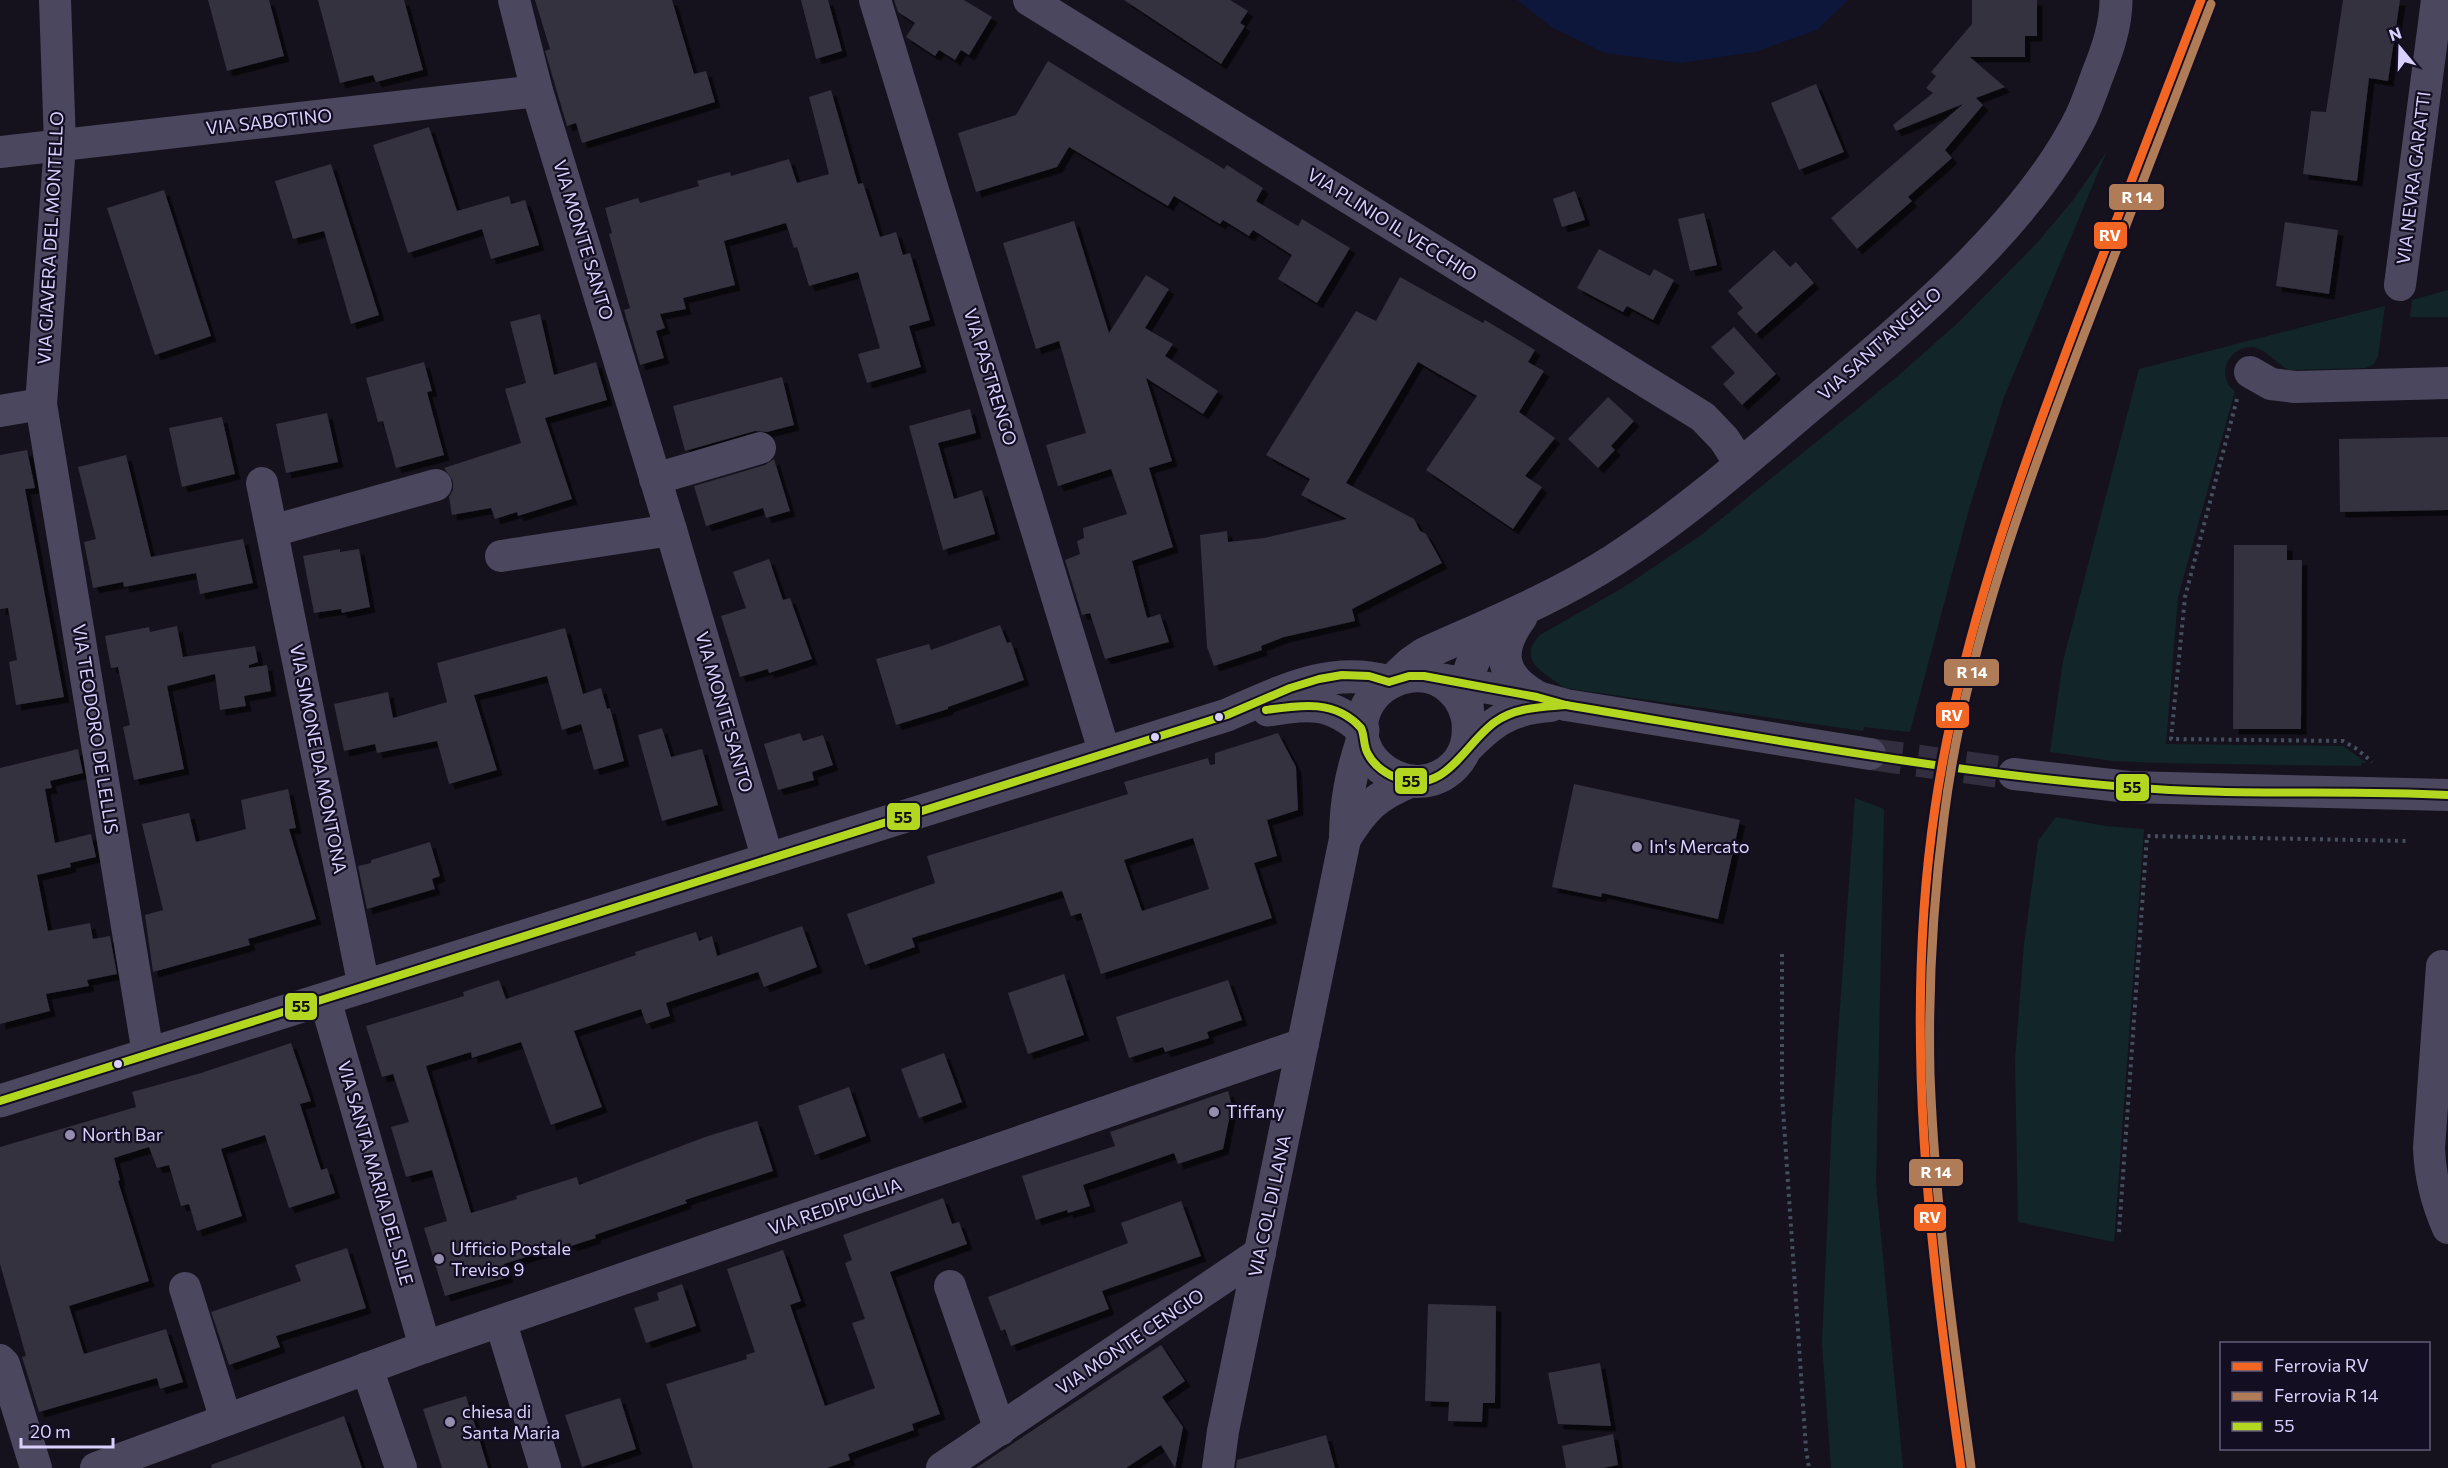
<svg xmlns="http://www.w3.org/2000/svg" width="2448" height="1468" font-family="Commissioner,sans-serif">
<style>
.green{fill:#122629}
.water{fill:#0c173b}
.building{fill:#34303f;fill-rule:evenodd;filter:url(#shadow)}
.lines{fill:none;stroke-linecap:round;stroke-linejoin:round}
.minor-tunnel{stroke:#332e3f;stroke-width:32;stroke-dasharray:32 16;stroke-linecap:butt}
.path{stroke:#454f5e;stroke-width:4;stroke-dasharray:3 4.5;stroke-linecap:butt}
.minor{stroke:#4b475e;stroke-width:32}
.tertiary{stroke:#4b475e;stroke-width:33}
.bus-1-casing{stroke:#130e21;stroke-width:12}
.bus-1{stroke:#b3d621;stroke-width:8}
.rail-1-casing{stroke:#130e21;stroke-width:14}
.rail-2-casing{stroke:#130e21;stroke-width:14}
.rail-1{stroke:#f26522;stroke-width:9}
.rail-2{stroke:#b07c57;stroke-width:9}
.bus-dot{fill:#dad0fe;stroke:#130e21;stroke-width:2}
.poi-dot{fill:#958eaf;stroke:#130e21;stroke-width:2}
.labels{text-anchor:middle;stroke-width:4.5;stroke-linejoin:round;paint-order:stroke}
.street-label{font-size:18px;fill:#dad0fe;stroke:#130e21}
.poi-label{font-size:18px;fill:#dad0fe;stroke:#130e21;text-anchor:start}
.line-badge{stroke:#130e21;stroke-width:2}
.badge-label{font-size:16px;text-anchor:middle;font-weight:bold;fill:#fff}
.pale-badge-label{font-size:16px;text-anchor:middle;font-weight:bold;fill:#111}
</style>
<defs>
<filter id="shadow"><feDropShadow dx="5.5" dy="5.5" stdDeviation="0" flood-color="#0009"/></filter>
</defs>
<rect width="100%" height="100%" fill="#15121d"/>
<g class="green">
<path d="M2107 151 2004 397 1969 509 1910 732 1864 727 1863 731 1565 688C1546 674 1515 661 1540 635L1624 587 1700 536 1899 375 1960 321 2037 243 2074 199Z"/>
<path d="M2448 290V317H2410L2412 300Z"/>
<path d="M2385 306 2378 356 2374 364 2366 368 2289 370C2277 364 2265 348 2252 347 2228 346 2215 377 2235 391L2178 597 2166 744 2343 746 2367 763H2361V766L2159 763 2113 761 2050 752 2063 661 2139 369Z"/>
<path d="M1855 798 1884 809 1876 1184 1903 1468H1831L1822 1344 1832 1119Z"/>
<path d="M2056 817 2105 826 2144 829 2114 1242 2018 1222 2015 1060 2024 945 2038 841Z"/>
</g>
<path class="water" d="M1517 0H1848L1817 30 1755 52 1680 63 1605 53 1553 28Z"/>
<g class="building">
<path d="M208 0H269L284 56 227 71Z"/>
<path d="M318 0H404L423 70 376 82 373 75 340 83Z"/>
<path d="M535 0H672L694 74 706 71 715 102 582 143 576 123 567 126 545 51 550 49Z"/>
<path d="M801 0H828L842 51 816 59Z"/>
<path d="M894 0H964L992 17 969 55 961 50 955 60 939 50 935 56 906 37 915 23 898 12Z"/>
<path d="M1124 0H1230L1248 11 1240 23 1245 26 1221 64Z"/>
<path d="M1972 0H2037V36H2025V57H1970L2005 87 1976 98 1983 105 1945 150 1952 158 1908 197 1912 201 1857 249 1831 218 1963 104 1896 131 1893 125 1933 93 1926 88 1936 76 1931 72 1972 24Z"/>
<path d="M2343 0H2400L2388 81 2369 78 2357 181 2303 174 2311 111 2326 112Z"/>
<path d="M1048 61 1224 169 1227 165 1263 188 1256 201 1298 226 1302 219 1350 248 1317 303 1278 279 1292 255 1253 230 1249 236 1223 220 1220 224 1174 196 1168 206 1069 147 1057 167 976 192 958 133 1016 115Z"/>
<path d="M1816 84 1844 152 1799 170 1771 103Z"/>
<path d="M831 90 858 184 863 183 880 237 896 232 903 255 910 253 930 320 909 326 921 367 867 383 858 354 880 348 858 272 809 286 797 247 794 248 786 223 724 241 735 285 683 298 686 309 660 314 665 328 656 331 664 358 640 365 624 310 630 308 609 234 612 233 605 208 638 198 640 203 699 186 697 181 730 172 731 176 789 159 797 183 829 174 809 97Z"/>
<path d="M429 127 457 211 509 196 511 204 525 200 539 245 491 259 482 229 408 253 373 145Z"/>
<path d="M331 164 379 315 351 324 324 231 293 239 275 181Z"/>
<path d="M164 190 211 336 155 355 107 208Z"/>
<path d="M1575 191 1585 220 1562 227 1553 199Z"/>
<path d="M1704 213 1717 265 1690 271 1678 219Z"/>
<path d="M1074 221 1109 333 1146 275 1169 289 1145 328 1173 344 1165 356 1218 391 1203 414 1146 378 1172 461 1149 468 1173 547 1132 561 1147 618 1160 614 1169 642 1105 659 1090 613 1082 615 1065 560 1080 554 1077 541 1084 538 1083 528 1127 514 1111 469 1058 486 1046 445 1086 433 1059 341 1036 349 1003 243Z"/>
<path d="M2285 222 2338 230 2329 294 2276 286Z"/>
<path d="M1599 249 1650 276 1654 269 1674 280 1653 320 1627 306 1623 312 1577 288Z"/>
<path d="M1774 250 1790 267 1796 262 1814 283 1756 334 1737 313 1743 308 1728 291Z"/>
<path d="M1400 277 1483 323 1485 320 1535 350 1528 362 1544 371 1519 412 1555 438 1525 476 1542 487 1513 529 1426 470 1477 396 1418 362 1346 483 1414 519 1420 531 1426 534 1442 563 1352 609 1355 621 1284 637 1261 646 1262 650 1214 666 1207 647 1200 535 1227 531 1228 542 1264 538 1347 519 1301 495 1310 479 1266 455 1356 311 1376 321Z"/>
<path d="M540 314 554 375 596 362 607 400 545 418 572 499 518 516 517 512 495 519 491 508 452 515 449 497 453 490V481L444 468 521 443 505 389 526 383 510 322Z"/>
<path d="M1734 327 1776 374 1742 405 1723 384 1735 373 1711 347Z"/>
<path d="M424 362 432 391 427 392 444 455 396 468 383 421 378 422 366 378Z"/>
<path d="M782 377 794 425 767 432 755 431 685 451 673 406Z"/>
<path d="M1608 397 1634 421 1611 446 1615 450 1598 468 1568 439Z"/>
<path d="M970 409 976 433 938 443 954 499 982 490 995 534 943 550 909 426Z"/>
<path d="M327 413 338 462 286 473 276 424Z"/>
<path d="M222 417 235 474 182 487 169 428Z"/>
<path d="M2448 437V510L2340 512 2339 439Z"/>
<path d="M27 450 35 488 25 489 64 697 16 705 9 662 17 660 8 608 0 609V455Z"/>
<path d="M126 455 151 557 243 539 253 583 200 594 196 573 124 587 123 582 93 588 84 542 96 539 78 467Z"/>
<path d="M774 459 790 511 766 518 763 508 706 526 694 486 765 465Z"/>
<path d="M2234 545H2287V560H2302L2301 729H2233Z"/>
<path d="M340 549V552L359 549 370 607 342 613 341 609 314 613 303 556Z"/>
<path d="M769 559 783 600 790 598 812 659 769 673 768 669 740 677 721 616 746 608 733 572Z"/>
<path d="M1000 625 1007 643 1011 642 1024 680 948 707V709L896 725 876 659 929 644 931 650Z"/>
<path d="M177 626 183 657 255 646 258 662 249 665V668L267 665 271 691 244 696 246 706 220 710 215 674 167 686 184 769 134 780 123 727 130 725 118 667 111 668 105 636 149 627 150 632Z"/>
<path d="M565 628 583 694 601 688 607 709 610 708 624 761 594 770 581 724 562 730 547 676 474 695 497 770 449 784 437 741 377 753 375 744 344 751 334 704 388 692 393 718 447 702 437 663Z"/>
<path d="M662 728 671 757 702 749 718 805 662 821 638 735Z"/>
<path d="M800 733 803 741 823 735 833 765 812 772 814 780 778 790 764 744Z"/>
<path d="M1278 733 1296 767 1298 810 1267 820 1277 856 1254 863 1272 918 1101 974 1081 913 1071 916 1062 891 912 938 915 947 865 965 847 914 935 883 927 856 1128 794 1124 782 1208 758 1210 765 1215 764V753ZM1193 838 1209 889 1142 911 1124 860Z"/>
<path d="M78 749 83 773 50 781 52 788 45 789 55 843 91 834 96 857 70 863 71 867 37 875 48 931 90 923 93 939 110 936 117 974 87 980 89 986 46 994 50 1011 0 1024V768Z"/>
<path d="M1574 784 1740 820 1718 919 1602 893 1601 897 1552 887Z"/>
<path d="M288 789 296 828 289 829 316 919 248 939 250 945 153 972 145 915 163 910 142 824 189 813 196 842 246 829 241 800Z"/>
<path d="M430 842 440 876 432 879 435 889 367 909 358 866 371 863V860Z"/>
<path d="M802 926 817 967 764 987 758 972 666 1003 670 1016 646 1024 641 1009 574 1031 602 1107 551 1125 521 1042 472 1058 471 1052 426 1066 471 1213 517 1199 516 1196 577 1177 579 1185 705 1137 757 1121 773 1171 685 1200 687 1203 595 1235 596 1238 571 1246 570 1243 504 1264 508 1277 445 1296 424 1228 447 1221 432 1170 406 1177 391 1127 409 1122 393 1074 382 1077 366 1026 464 996 463 992 499 980 506 999 636 955 635 952 696 932 699 941 712 936 717 956Z"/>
<path d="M1064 974 1084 1035 1028 1054 1008 993Z"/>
<path d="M1228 980 1242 1020 1207 1032 1209 1038 1165 1052 1163 1047 1129 1058 1116 1017Z"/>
<path d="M291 1043 311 1101 300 1104 321 1170 327 1168 335 1193 289 1208 265 1135 221 1149 242 1216 197 1231 189 1204 181 1206 169 1165 157 1168 149 1147 114 1158 120 1180 118 1181 149 1281 69 1306 84 1354 166 1329 183 1382 160 1389 157 1378 39 1412 22 1357 26 1356 0 1264V1147L136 1107 132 1092 201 1073Z"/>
<path d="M944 1053 962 1102 919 1118 901 1069Z"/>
<path d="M849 1087 866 1136 815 1155 798 1106Z"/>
<path d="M1228 1091 1232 1105 1223 1149 1178 1164 1174 1153 1083 1185 1090 1206 1068 1213 1067 1210 1036 1220 1022 1176 1115 1146 1110 1132Z"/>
<path d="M943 1198 952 1224 959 1222 967 1244 890 1272 940 1414 912 1424 914 1430 848 1454 850 1460 827 1468H693L666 1384 747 1359 746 1355 755 1352 727 1269 783 1250 801 1301 790 1305 825 1406 875 1388 852 1323 865 1319 845 1263 852 1260 843 1235Z"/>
<path d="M1181 1201 1201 1256 1102 1291 1109 1309 1011 1346 1005 1329 1001 1331 988 1297 1128 1243 1121 1223Z"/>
<path d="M347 1248 366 1308 276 1336 280 1347 229 1365 211 1312 301 1281 295 1265Z"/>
<path d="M682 1284 696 1326 646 1343 634 1308 659 1300 657 1293Z"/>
<path d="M1428 1304 1496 1306 1495 1403H1483L1482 1422 1448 1421 1449 1402 1425 1401Z"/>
<path d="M1161 1345 1185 1381 1162 1397 1183 1427 1175 1468 1161 1445 1126 1468H976Z"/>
<path d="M1600 1363 1611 1426 1558 1424 1548 1373Z"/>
<path d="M466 1396 488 1468H442L423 1409Z"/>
<path d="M620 1398 636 1449 582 1467 565 1415Z"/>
<path d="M344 1416 362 1468H212L211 1465Z"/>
<path d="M1613 1434 1618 1465 1603 1468H1566L1562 1446Z"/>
<path d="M1326 1435 1335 1468H1236L1237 1460Z"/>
</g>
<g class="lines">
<path class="minor-tunnel" d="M1870 754 2014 774"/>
<g class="path">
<path d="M2237 399 2185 597 2171 739 2343 741 2357 749 2372 762"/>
<path d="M1782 954V1094L1806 1449 1809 1468"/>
<path d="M2119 1232 2147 836 2409 841"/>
</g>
<g class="minor">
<path d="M55 0 60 145 41 404 148 1054"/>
<path d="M514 0 537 91 671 530 768 860"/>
<path d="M875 0 1105 754"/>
<path d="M1029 0 1703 417 1724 439 1741 465"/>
<path d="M0 152 537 91"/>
<path d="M2400 285 2437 0"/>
<path d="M2250 372 2271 384 2295 387 2448 383"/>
<path d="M0 411 41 404"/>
<path d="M655 479 760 448"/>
<path d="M262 483 364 987"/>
<path d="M272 531 436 485"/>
<path d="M501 556 671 530"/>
<path d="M1440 679 1537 697 1566 705 1870 754"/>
<path d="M1464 751C1492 722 1509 709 1550 706"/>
<path d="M2014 774 2129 787 2448 795"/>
<path d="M1345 839C1364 808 1376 796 1410 782"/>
<path d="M2442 966 2429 1148C2430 1177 2436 1201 2448 1228"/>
<path d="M325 999 425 1347"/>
<path d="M950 1286 1000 1430"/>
<path d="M185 1288 226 1420"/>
<path d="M501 1323 545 1468"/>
<path d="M0 1360 4 1364 36 1468"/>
<path d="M367 1368 401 1468"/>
<path d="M96 1468 425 1347 1303 1044"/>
<path d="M942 1468 1260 1253"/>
<path d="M1218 1468 1223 1431 1345 839C1345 802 1351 773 1363 737"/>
</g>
<g class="tertiary">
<path d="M1521 617C1496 651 1500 676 1537 697"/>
<path d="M1393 680 1411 663 1424 654C1488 625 1555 598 1614 560 1682 516 1743 463 1805 410 1900 330 2025 230 2081 117 2087 104 2092 90 2097 76 2107 51 2116 26 2116 0"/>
<path d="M1268 710C1310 704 1329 700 1363 730"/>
<path d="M1469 726C1467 712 1463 700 1452 690 1427 665 1383 675 1367 706 1341 759 1413 807 1454 766 1478 742 1464 712 1467 683 1470 659 1486 637 1507 625"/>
<path d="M0 1101 1227 715C1281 692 1329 665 1389 682"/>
</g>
<g class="bus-1-casing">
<g id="bus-1">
<path d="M1266 710C1300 705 1335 699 1361 728 1365 736 1363 746 1368 754 1374 766 1387 775 1400 779 1446 795 1465 743 1495 722 1516 707 1542 707 1566 705"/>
<path d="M0 1101 1227 715 1290 688 1319 679 1342 675 1369 676 1389 682 1409 676H1424L1537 697 1566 705C1752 736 1938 771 2126 787 2233 796 2341 790 2448 795"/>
</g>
</g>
<use href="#bus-1" class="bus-1"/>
<g class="rail-1-casing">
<path id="rail-1" d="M1961 1468C1930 1249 1902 1029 1935 808 1960 639 2018 479 2078 320 2119 213 2160 107 2201 0"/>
</g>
<g class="rail-2-casing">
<path id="rail-2" d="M1971 1467C1953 1336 1935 1206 1930 1074 1928 988 1933 902 1944 817 1965 651 2024 492 2083 337 2126 226 2168 115 2211 4"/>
</g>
<use href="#rail-1" class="rail-1"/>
<use href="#rail-2" class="rail-2"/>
</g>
<g class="bus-dot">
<circle cx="1219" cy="717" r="5"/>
<circle cx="1155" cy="737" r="5"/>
<circle cx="118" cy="1064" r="5"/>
</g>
<g class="poi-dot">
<circle cx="1637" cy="847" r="6"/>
<circle cx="1214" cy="1112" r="6"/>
<circle cx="70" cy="1135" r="6"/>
<circle cx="439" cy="1259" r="6"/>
<circle cx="450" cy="1422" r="6"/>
</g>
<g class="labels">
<g class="street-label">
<text transform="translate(269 122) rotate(-6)" y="6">VIA SABOTINO</text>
<text transform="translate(2414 178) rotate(-83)" y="6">VIA NEVRA GARATTI</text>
<text transform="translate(1392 225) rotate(32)" y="6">VIA PLINIO IL VECCHIO</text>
<text transform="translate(51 238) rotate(-87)" y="6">VIA GIAVERA DEL MONTELLO</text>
<text transform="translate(583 240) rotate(73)" y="6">VIA MONTE SANTO</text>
<text transform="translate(1880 344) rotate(-42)" y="6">VIA SANT'ANGELO</text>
<text transform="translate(990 377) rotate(73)" y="6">VIA PASTRENGO</text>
<text transform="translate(724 712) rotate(74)" y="6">VIA MONTE SANTO</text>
<text transform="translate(95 729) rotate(81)" y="6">VIA TEODORO DE LELLIS</text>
<text transform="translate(318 759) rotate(79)" y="6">VIA SIMONE DA MONTONA</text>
<text transform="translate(375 1173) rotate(74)" y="6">VIA SANTA MARIA DEL SILE</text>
<text transform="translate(1270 1206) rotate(-78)" y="6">VIA COL DI LANA</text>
<text transform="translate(835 1207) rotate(-19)" y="6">VIA REDIPUGLIA</text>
<text transform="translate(1130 1342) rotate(-34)" y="6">VIA MONTE CENGIO</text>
</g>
<g class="poi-label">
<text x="1649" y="853">In's Mercato</text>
<text x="1226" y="1118">Tiffany</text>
<text x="82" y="1141">North Bar</text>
<text x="451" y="1255">Ufficio Postale<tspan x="451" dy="21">Treviso 9</tspan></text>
<text x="462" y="1418">chiesa di<tspan x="462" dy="21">Santa Maria</tspan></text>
</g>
</g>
<g class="line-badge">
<rect x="2108" y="183" width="57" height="28" rx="6" fill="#b07c57"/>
<rect x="2093" y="221" width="35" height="29" rx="6" fill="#f26522"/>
<rect x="1943" y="658" width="57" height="29" rx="6" fill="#b07c57"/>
<rect x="1935" y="701" width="35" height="28" rx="6" fill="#f26522"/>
<rect x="1394" y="767" width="34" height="28" rx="6" fill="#b3d621"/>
<rect x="2115" y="773" width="35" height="29" rx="6" fill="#b3d621"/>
<rect x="886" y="802" width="35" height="29" rx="6" fill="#b3d621"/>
<rect x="284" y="992" width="34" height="29" rx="6" fill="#b3d621"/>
<rect x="1908" y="1158" width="56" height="29" rx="6" fill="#b07c57"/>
<rect x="1913" y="1203" width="34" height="29" rx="6" fill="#f26522"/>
</g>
<g class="badge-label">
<text x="2137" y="203">R 14</text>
<text x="2110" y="241">RV</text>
<text x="1972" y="678">R 14</text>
<text x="1952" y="721">RV</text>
<text x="1936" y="1178">R 14</text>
<text x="1930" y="1223">RV</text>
</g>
<g class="pale-badge-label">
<text x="1411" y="787">55</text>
<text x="2132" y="793">55</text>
<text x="903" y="823">55</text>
<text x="301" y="1012">55</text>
</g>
<rect x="2220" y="1342" width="210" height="108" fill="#130e21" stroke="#635c79" stroke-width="1.5"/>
<rect x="2232" y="1362" width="30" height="9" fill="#f26522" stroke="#635c79" stroke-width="1.5"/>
<text x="2274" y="1372" font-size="18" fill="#dad0fe">Ferrovia RV</text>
<rect x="2232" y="1392" width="30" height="9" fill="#b07c57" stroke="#635c79" stroke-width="1.5"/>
<text x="2274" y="1402" font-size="18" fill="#dad0fe">Ferrovia R 14</text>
<rect x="2232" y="1422" width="30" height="9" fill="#b3d621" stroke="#635c79" stroke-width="1.5"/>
<text x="2274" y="1432" font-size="18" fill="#dad0fe">55</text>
<g transform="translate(2400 48) rotate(341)" stroke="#130e21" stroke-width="4.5" paint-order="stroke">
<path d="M0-4.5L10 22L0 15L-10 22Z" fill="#dad0fe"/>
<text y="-9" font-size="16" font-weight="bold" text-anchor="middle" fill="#dad0fe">N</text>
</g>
<path d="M21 1438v9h92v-9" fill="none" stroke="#dad0fe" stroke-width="3"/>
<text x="30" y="1438" font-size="18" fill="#dad0fe" stroke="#130e21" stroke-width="4.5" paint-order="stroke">20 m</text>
</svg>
